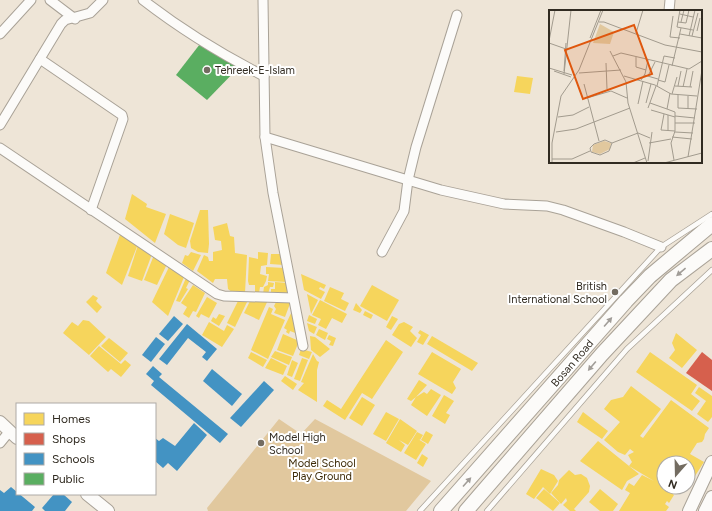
<svg xmlns="http://www.w3.org/2000/svg" width="712" height="511" font-family="Figtree,sans-serif">
<style>
.green{fill:#e1c89e}
.homes{fill:#f6d55c}
.shops{fill:#d6604d}
.schools{fill:#4393c3}
.public{fill:#5aae61}
.lines{fill:none;stroke-linecap:round;stroke-linejoin:round}
.lane-casing{stroke:#a9a297;stroke-width:6}
.street-casing{stroke:#a9a297;stroke-width:11}
.secondary-casing{stroke:#a9a297;stroke-width:14}
.primary-casing{stroke:#a9a297;stroke-width:16}
.lane{stroke:#fcfbf9;stroke-width:4.5}
.street{stroke:#fcfbf9;stroke-width:9}
.secondary{stroke:#fcfbf9;stroke-width:12}
.primary{stroke:#fcfbf9;stroke-width:14}
.oneway{fill:#a19d98}
.poi-dot{fill:#736c61;stroke:#fff;stroke-width:1.5}
.labels{text-anchor:middle;stroke-width:4;stroke-linejoin:round;paint-order:stroke}
.poi-label{font-size:11px;fill:#312b21;stroke:#fff;text-anchor:start}
.street-label{font-size:11px;fill:#312b21;stroke:#fff}
.park-label{font-size:11px;fill:#3d2b08;stroke:#fff}
.inset-road{fill:none;stroke:#a29b8e;stroke-width:1}
.view{fill:#df570d;fill-opacity:0.15;stroke:#df570d;stroke-width:2}
.inset-edge{fill:none;stroke:#312b21;stroke-width:2}
</style>
<rect width="100%" height="100%" fill="#eee5d7"/>
<path class="green" d="M279 419 301 434 315 419 431 481 406 511H208L207 508Z"/>
<g class="homes">
<path d="M517 76 533 78 530 94 514 92Z"/>
<path d="M132 194 147 204 146 207 166 214 155 243 125 219Z"/>
<path d="M200 210H208L209 244 208 253 198 252 191 248 190 241Z"/>
<path d="M170 214 194 223 186 248 178 245 164 234Z"/>
<path d="M227 223 230 236 234 237 235 253 247 255 245 293H233L228 289 227 279H215L213 283 197 271 204 255 208 257 209 261H213V252L222 250 221 241 215 240 213 227Z"/>
<path d="M121 232 138 244 122 285 106 273Z"/>
<path d="M138 245 152 254 142 281 128 276Z"/>
<path d="M191 252 201 255 193 271 182 263 185 255 188 256Z"/>
<path d="M258 252 268 253 267 265 261 266 260 274 267 276 266 281 263 287H260L259 293H255V285H249L248 281 249 257 258 259Z"/>
<path d="M271 254H283L284 265 270 264Z"/>
<path d="M154 255 167 264 157 285 144 280Z"/>
<path d="M169 267 184 277 168 316 152 302Z"/>
<path d="M266 267 285 268 287 282 268 281 269 274H266Z"/>
<path d="M301 274 326 285 324 289 320 287 319 289 325 292 321 299 304 290Z"/>
<path d="M186 278 190 280 186 288 188 289 180 302 176 301Z"/>
<path d="M268 282 274 283 273 287H270L268 294H263L264 287 268 285Z"/>
<path d="M275 282 288 283 287 295 271 294V289H275Z"/>
<path d="M193 285 205 293 196 312 193 311 189 318 183 314 187 307 181 303Z"/>
<path d="M372 285 399 300 387 321 360 306Z"/>
<path d="M330 287 344 293 341 299 349 303 345 311 324 301Z"/>
<path d="M307 294 318 300 311 314Z"/>
<path d="M93 295 98 298 96 301 102 307 97 313 86 302Z"/>
<path d="M207 297 217 303 209 318 201 314 199 318 196 316Z"/>
<path d="M239 299 248 300 235 327 227 323Z"/>
<path d="M251 299 268 300 259 320 244 313Z"/>
<path d="M277 300 291 301 285 317 274 313 276 309 274 306Z"/>
<path d="M320 300 347 314 342 323 332 318 326 329 318 325 321 319 312 315Z"/>
<path d="M356 303 362 310 360 313 353 310Z"/>
<path d="M269 307 273 309 271 314 285 320 268 359 251 350Z"/>
<path d="M293 309 298 334 290 331 289 334 286 332 287 330 284 328Z"/>
<path d="M365 311 373 315 371 319 363 315Z"/>
<path d="M219 314 225 316 219 326 211 321 213 317 216 319Z"/>
<path d="M309 315 317 319 315 324 307 321Z"/>
<path d="M392 316 398 319 391 330 386 327Z"/>
<path d="M83 320 89 321 106 337 89 355 63 333 72 322 78 326Z"/>
<path d="M209 322 224 331 227 325 234 329 222 347 202 335Z"/>
<path d="M404 322 413 327 410 331 417 338 411 347 392 335 399 324Z"/>
<path d="M307 323 317 327 314 334 309 331Z"/>
<path d="M319 329 328 333 325 340 316 335Z"/>
<path d="M420 330 429 335 423 345 417 342 421 335 418 333Z"/>
<path d="M676 333 697 350 682 368 669 358 675 350 672 343Z"/>
<path d="M283 334 299 341 293 356 277 350Z"/>
<path d="M329 335 336 338 333 346 329 345 331 341 327 339Z"/>
<path d="M310 336 315 337 330 349 320 357 311 350Z"/>
<path d="M432 336 478 363 472 371 427 344Z"/>
<path d="M109 338 128 353 120 362 101 346Z"/>
<path d="M386 340 403 352 372 399 362 393 345 420 323 406 327 400 341 409Z"/>
<path d="M99 346 121 364 125 360 131 365 121 377 111 369 108 372 90 356Z"/>
<path d="M301 349 312 352 309 359 299 355Z"/>
<path d="M275 351 292 357 289 365 271 357Z"/>
<path d="M251 352 267 360 263 367 248 358Z"/>
<path d="M432 352 461 369 453 382 456 388 452 394 418 374Z"/>
<path d="M650 352 697 385 691 394 700 401 692 411 636 372Z"/>
<path d="M313 354 317 361 319 362 317 370V402L298 390 304 383 301 382Z"/>
<path d="M271 358 287 366 283 375 265 368Z"/>
<path d="M302 358 308 360 300 381 294 379Z"/>
<path d="M292 360 298 363 292 377 287 375Z"/>
<path d="M285 376 297 384 293 390 281 381Z"/>
<path d="M419 380 427 385 416 397 424 392 427 394 431 389 441 395 427 416 411 405 416 397 411 401 407 399Z"/>
<path d="M631 386 661 409 640 436 643 438 671 400 709 428 705 434 704 439 702 442 697 443 690 454 704 462 695 476 688 472V463H664V487H671L669 490 674 495 669 503 667 501 665 504 669 507 666 511H619L630 493 625 490 629 483 634 486 642 475 654 481 629 466 632 462 628 455 634 452 630 449 625 455 618 452 604 440 620 422 604 409 611 400 623 397Z"/>
<path d="M699 387 712 396V417L708 422 697 414 706 401 695 393Z"/>
<path d="M444 395 454 401 446 413 450 415 445 424 432 416Z"/>
<path d="M362 397 375 405 362 426 349 418Z"/>
<path d="M386 412 399 419 386 441 373 434Z"/>
<path d="M583 412 608 431 602 439 577 422Z"/>
<path d="M400 419 417 431 408 445 399 440 405 445 401 452 386 443Z"/>
<path d="M426 431 433 435 428 444 421 440Z"/>
<path d="M417 432 423 435 420 440 418 439 426 444 416 460 404 453Z"/>
<path d="M598 441 639 474 627 481 622 490 580 461Z"/>
<path d="M422 454 428 458 423 467 417 463Z"/>
<path d="M541 469 554 475 558 481 550 494 543 487 534 499 526 494Z"/>
<path d="M569 470 575 475 581 474 587 478 590 486 589 492 574 509 576 511H570L563 505 567 501 566 498 561 504 551 493 558 485 559 480Z"/>
<path d="M544 489 560 503 553 511 536 498Z"/>
<path d="M600 489 618 504 613 511H600L589 502Z"/>
</g>
<path class="shops" d="M702 352 712 360V391L686 373Z"/>
<g class="schools">
<path d="M174 316 183 324 168 341 159 334Z"/>
<path d="M187 324 217 349 207 361 202 357 206 352 188 338 167 365 159 359Z"/>
<path d="M156 337 165 344 151 362 142 355Z"/>
<path d="M153 366 162 374 159 377 228 434 220 443 151 385 154 381 146 374Z"/>
<path d="M212 369 242 394 232 406 203 381Z"/>
<path d="M264 381 274 390 241 427 230 418Z"/>
<path d="M194 423 207 435 177 471 168 463 163 468 155 461V438L159 441 163 438 175 446Z"/>
<path d="M11 487 35 507 32 511H0V490L4 493Z"/>
<path d="M54 494H63L72 502 65 511H45L42 508Z"/>
</g>
<path class="public" d="M200 44 240 66 207 100 176 75Z"/>
<g class="lines">
<g class="lane-casing">
<g id="lane">
<path d="M420 511 661 247 712 214"/>
<path d="M487 511 627 349 712 270"/>
</g>
</g>
<g class="street-casing">
<g id="street">
<path d="M50 0 75 19"/>
<path d="M143 0C183 31 219 53 264 76"/>
<path d="M263 0 265 137 273 193 303 346"/>
<path d="M669 11 670 0"/>
<path d="M0 34 31 0"/>
<path d="M40 59 122 115 123 119 91 210"/>
<path d="M0 125 61 24 65 20 90 13 103 0"/>
<path d="M265 137 441 190 504 204 547 206 563 210 624 232 661 247"/>
<path d="M0 148 217 294 224 296 293 298"/>
<path d="M382 252 404 211 408 180 416 147 457 15"/>
<path d="M0 443 9 432"/>
</g>
</g>
<g class="secondary-casing">
<g id="secondary">
<path d="M0 422 17 438"/>
<path d="M87 494 108 511"/>
<path d="M689 511 712 462"/>
<path d="M705 511 712 497"/>
</g>
</g>
<g class="primary-casing">
<g id="primary">
<path d="M441 511 626 301 650 276 712 224"/>
<path d="M466 511 602 354 671 280 712 249"/>
</g>
</g>
<use href="#lane" class="lane"/>
<use href="#street" class="street"/>
<use href="#secondary" class="secondary"/>
<use href="#primary" class="primary"/>
</g>
<defs><path id="oneway-solid" d="M-6-.8H1V-3.2L6.5 0L1 3.2V.8H-6Z"/></defs>
<g class="oneway">
<use href="#oneway-solid" transform="translate(681 272) rotate(140)"/>
<use href="#oneway-solid" transform="translate(608 322) rotate(-49)"/>
<use href="#oneway-solid" transform="translate(592 366) rotate(130)"/>
<use href="#oneway-solid" transform="translate(467 482) rotate(-48)"/>
</g>
<g class="poi-dot">
<circle cx="207" cy="70" r="4"/>
<circle cx="615" cy="292" r="4"/>
<circle cx="261" cy="443" r="4"/>
</g>
<g class="labels">
<g class="poi-label">
<text x="215" y="74">Tehreek-E-Islam</text>
<text x="607" y="290" text-anchor="end">British<tspan x="607" dy="13">International School</tspan></text>
<text x="269" y="441">Model High<tspan x="269" dy="13">School</tspan></text>
</g>
<g class="street-label">
<text transform="translate(572 363) rotate(-49)" y="4">Bosan Road</text>
</g>
<g class="park-label">
<text x="322" y="467">Model School<tspan x="322" dy="13">Play Ground</tspan></text>
</g>
</g>
<g transform="translate(549 10)">
<rect width="153" height="153" fill="#eee5d7"/>
<path d="M51 14 65 22 61 34 44 33ZM55 131 62 133 61 139 51 144 43 142 44 135Z" fill="#e1c89e"/>
<path class="inset-road" d="M131 0 128 17 144 20M131 4 144 7M124 6 121 27 131 28M50 12H55L116 35 153 42M129 12 137 13 140 0M132 12 135 0M148 21 151 8M87 23 94 0M131 24 153 28M140 26 146 0M143 26 149 3M41 28 52 0M0 31 6 0M0 33 17 39M61 41 77 72 79 93 98 153M64 46 72 43 140 59 153 51M87 47V57L97 60M57 53 58 79M123 56 132 18M0 58 23 65M5 61 22 67M15 61 17 33M30 63 72 60M15 64 22 0M95 65 109 69M75 66 106 75 122 84 148 86M99 66 106 52M92 70 96 64 99 50M109 70 116 72 120 55M35 74 50 131M108 76 115 46 126 48M126 76 143 77M129 76 132 61M134 77 138 59M141 77 144 61M121 83 118 99 126 102V121L122 133 125 150M123 84 128 67M129 85V98L148 99M139 86V99M38 88 62 81 78 88M97 93 102 74M101 93 118 99M89 94 94 71M99 98 107 76M102 100 126 107M115 104 112 120 126 121M126 106 146 108M9 107 24 105 40 97M126 113H146M119 121V105M7 122 27 119 81 98M126 122 144 123M123 127 143 129M56 130 63 133 60 141 51 145 42 142 41 138 45 134ZM63 133 89 123 101 128M100 133 122 129M139 147 153 60M3 149H23L41 141M99 151 103 122M3 153V133L12 86 30 60 54 0M84 153 96 148M115 153 153 143"/>
<path class="view" d="M85 15 103 64 34 89 16 40Z"/>
<rect width="153" height="153" class="inset-edge"/>
</g>
<rect x="16" y="403" width="140" height="92" fill="#ffffff" stroke="#adaaa6"/>
<rect x="24" y="413" width="20" height="12" fill="#f6d55c" stroke="#adaaa6"/>
<text x="52" y="423" font-size="12" fill="#312b21">Homes</text>
<rect x="24" y="433" width="20" height="12" fill="#d6604d" stroke="#adaaa6"/>
<text x="52" y="443" font-size="12" fill="#312b21">Shops</text>
<rect x="24" y="453" width="20" height="12" fill="#4393c3" stroke="#adaaa6"/>
<text x="52" y="463" font-size="12" fill="#312b21">Schools</text>
<rect x="24" y="473" width="20" height="12" fill="#5aae61" stroke="#adaaa6"/>
<text x="52" y="483" font-size="12" fill="#312b21">Public</text>
<g transform="translate(676 475) rotate(200)"><circle r="19" fill="#ffffff" stroke="#adaaa6"/>
<path d="M0-3L7 15L0 10L-7 15Z" fill="#736c61"/>
<text y="-6" font-size="11" font-weight="bold" text-anchor="middle" fill="#312b21">N</text>
</g>
</svg>
